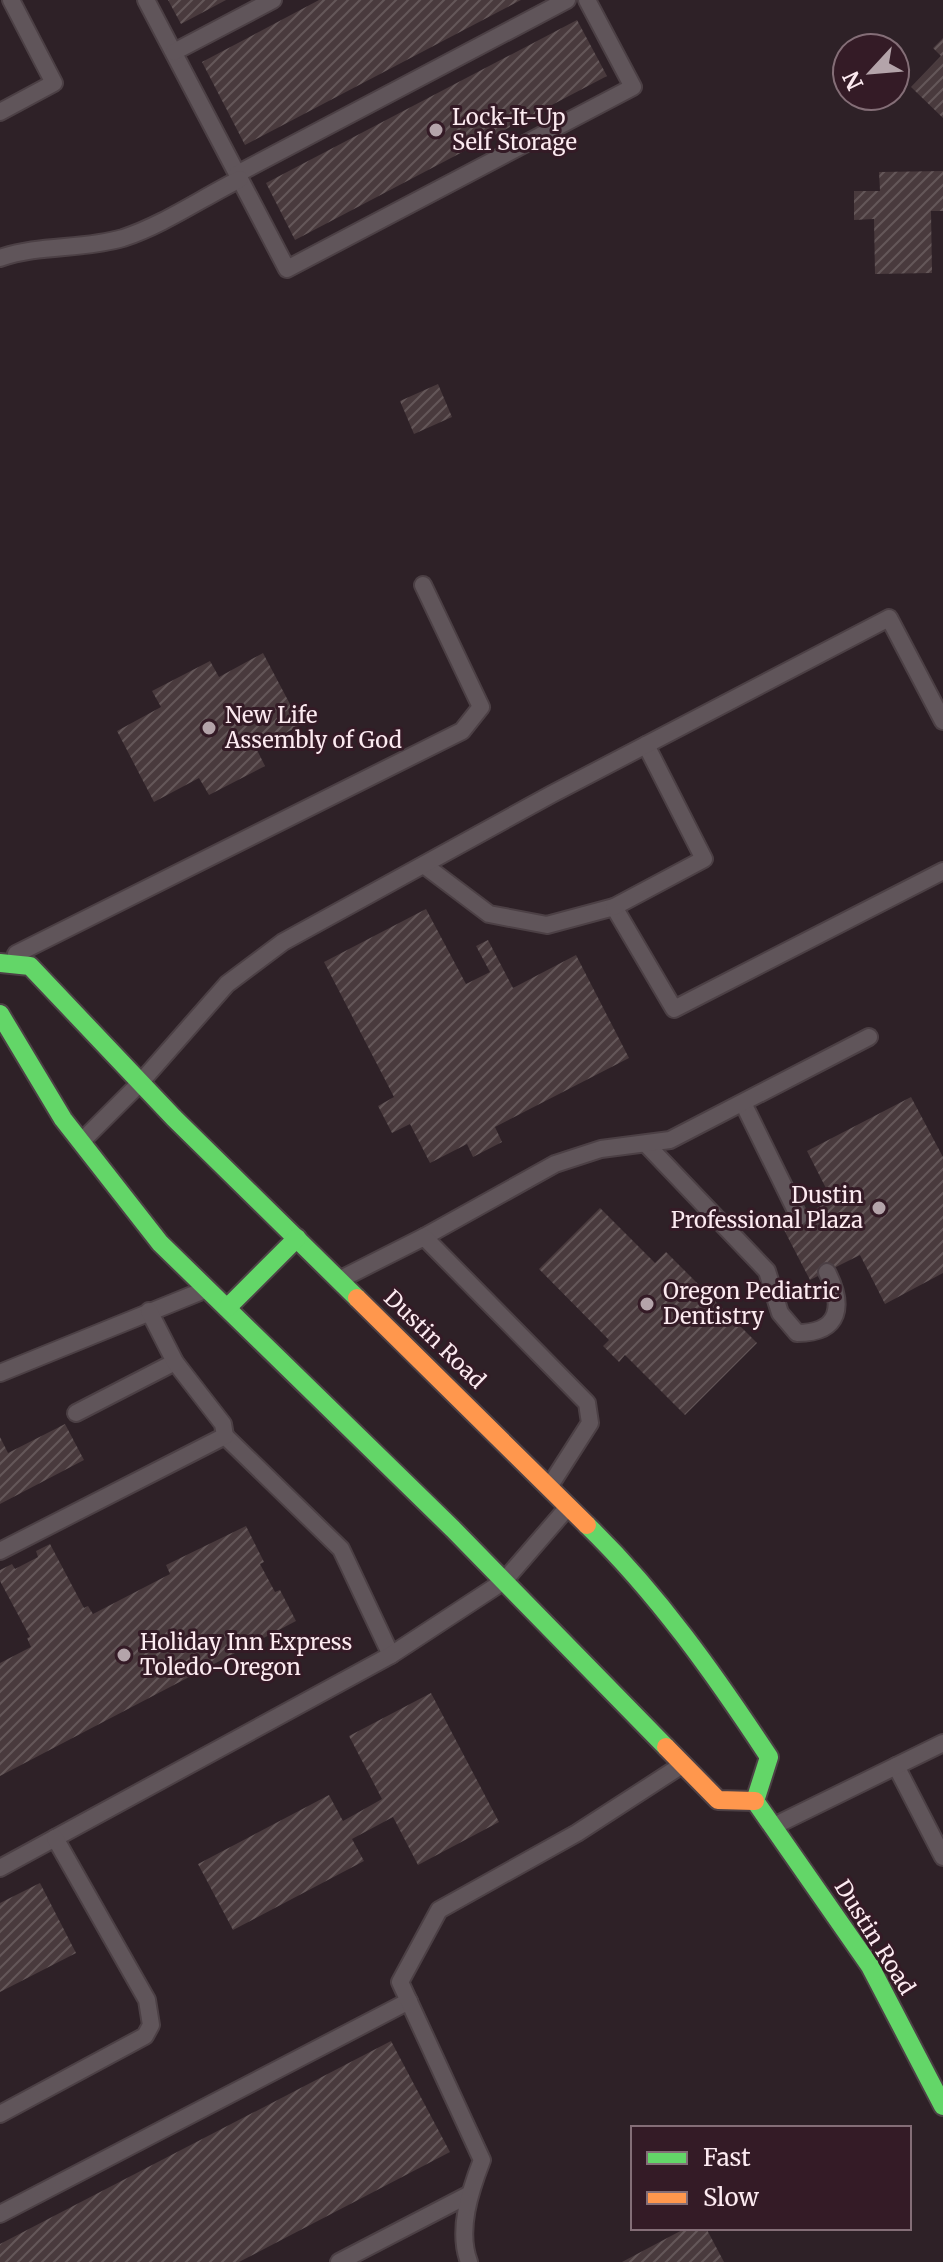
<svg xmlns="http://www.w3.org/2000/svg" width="943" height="2262" font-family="Merriweather,serif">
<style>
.building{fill:url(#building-hatch)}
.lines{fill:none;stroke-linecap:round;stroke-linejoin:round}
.lane-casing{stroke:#4c4045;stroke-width:20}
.fast-casing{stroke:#4c4045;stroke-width:22}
.slow-casing{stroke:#4c4045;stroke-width:22}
.lane{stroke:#60555a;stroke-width:16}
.fast{stroke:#63d668;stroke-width:18}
.slow{stroke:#ff974d;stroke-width:18}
.poi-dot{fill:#b4a4aa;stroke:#341b26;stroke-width:3}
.labels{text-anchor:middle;stroke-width:6;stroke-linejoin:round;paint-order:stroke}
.poi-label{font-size:22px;fill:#fceaf0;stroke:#341b26;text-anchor:start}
.street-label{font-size:22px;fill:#fceaf0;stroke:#341b26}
</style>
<defs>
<pattern id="building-hatch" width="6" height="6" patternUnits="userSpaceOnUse" patternTransform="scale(2)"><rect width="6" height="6" fill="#493a3d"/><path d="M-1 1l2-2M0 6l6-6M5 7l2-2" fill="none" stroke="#645759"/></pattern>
</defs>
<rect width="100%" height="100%" fill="#2e2127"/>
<g class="building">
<path d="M168 0H226L181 24Z"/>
<path d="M319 0H521L245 145 202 62Z"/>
<path d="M577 20 607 76 295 240 266 183Z"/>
<path d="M943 38V118L911 87 941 56 933 48Z"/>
<path d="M943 171V211H931L932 273 875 274 874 219 854 220V191H880L879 172Z"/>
<path d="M438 384 452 417 414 434 400 401Z"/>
<path d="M263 653 301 725 256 748 265 766 209 795 199 778 154 802 117 731 161 707 152 691 210 661 219 677Z"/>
<path d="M426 909 466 984 490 972 476 946 488 940 513 988 576 955 629 1058 495 1127 502 1142 473 1157 467 1144 430 1163 410 1124 392 1133 378 1106 394 1097 324 962Z"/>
<path d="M911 1097 943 1157V1273L885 1304 860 1255 810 1280 782 1226 832 1200 807 1151Z"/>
<path d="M600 1208 655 1263 666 1252 757 1343 685 1415 625 1355 619 1362 603 1346 609 1340 539 1269Z"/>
<path d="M65 1424 84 1460 0 1504V1437L8 1453Z"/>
<path d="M246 1526 264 1562 260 1564 275 1592 280 1590 296 1621 0 1776V1663L31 1647 27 1638 30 1637 0 1581V1570L12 1564 15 1569 38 1557 36 1551 50 1544 84 1608 88 1606 93 1614 170 1574 166 1565Z"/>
<path d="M431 1693 499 1822 418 1865 393 1817 352 1839 364 1861 233 1930 198 1864 329 1795 343 1821 382 1799 349 1736Z"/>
<path d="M40 1883 76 1953 0 1992V1903Z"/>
<path d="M391 2041 450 2152 239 2262H0V2244Z"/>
<path d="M686 2228H706L724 2262H622Z"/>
</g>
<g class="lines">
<g class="lane-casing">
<g id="lane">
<path d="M146 0 287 269 633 87 587 0"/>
<path d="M174 52 273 0"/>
<path d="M0 112 54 83 11 0"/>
<path d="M237 174 567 0"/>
<path d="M0 258C40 244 82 250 123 238 163 225 202 198 240 179"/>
<path d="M424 865 489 914 547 925 614 907 674 1009 943 871"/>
<path d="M614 907 704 859 646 745"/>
<path d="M16 954 462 731 481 707 423 585"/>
<path d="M743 1103 799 1217"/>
<path d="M83 1140 140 1083 227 984 283 942 552 794 889 618 943 721"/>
<path d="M647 1145 767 1271 780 1313 797 1333C841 1333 844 1305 827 1272"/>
<path d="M424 1237 555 1164 601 1149 670 1140 869 1037"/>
<path d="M343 1278 424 1237 587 1403 590 1423 551 1484"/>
<path d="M0 1373 202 1291"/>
<path d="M76 1413 175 1362"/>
<path d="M225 1436 341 1549 391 1655"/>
<path d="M0 1551 225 1436 223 1424 175 1362 149 1311"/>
<path d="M896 1766 943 1857"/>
<path d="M776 1825 943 1743"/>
<path d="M0 1868 391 1655 504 1581 568 1507"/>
<path d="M0 2114 145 2036 151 2025 147 2000 55 1838"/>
<path d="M0 2214 409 2001"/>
<path d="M339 2262 470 2194"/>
<path d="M469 2262C457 2230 470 2191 482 2160L400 1982 439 1910 577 1833 682 1765"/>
</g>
</g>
<g class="fast-casing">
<g id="fast">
<path d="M0 963 30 966 174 1118 357 1298"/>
<path d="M0 1014 63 1119 160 1243 453 1529 666 1747"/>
<path d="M227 1308 297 1238"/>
<path d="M587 1525C658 1594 715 1675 769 1757L755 1801"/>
<path d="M755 1801 870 1966 943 2106"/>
</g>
</g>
<g class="slow-casing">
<g id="slow">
<path d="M357 1298 587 1525"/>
<path d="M666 1747 718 1800 755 1801"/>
</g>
</g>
<use href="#lane" class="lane"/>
<use href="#fast" class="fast"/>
<use href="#slow" class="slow"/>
</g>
<g class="poi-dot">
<circle cx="436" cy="130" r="8"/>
<circle cx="209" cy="728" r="8"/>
<circle cx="879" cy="1208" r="8"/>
<circle cx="647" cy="1304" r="8"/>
<circle cx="124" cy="1655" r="8"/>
</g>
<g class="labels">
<g class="poi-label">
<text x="452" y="125">Lock-It-Up<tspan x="452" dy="25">Self Storage</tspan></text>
<text x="225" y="723">New Life<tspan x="225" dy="25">Assembly of God</tspan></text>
<text x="863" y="1203" text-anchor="end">Dustin<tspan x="863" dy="25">Professional Plaza</tspan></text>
<text x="663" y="1299">Oregon Pediatric<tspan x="663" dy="25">Dentistry</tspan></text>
<text x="140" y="1650">Holiday Inn Express<tspan x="140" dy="25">Toledo-Oregon</tspan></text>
</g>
<g class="street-label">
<text transform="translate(435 1339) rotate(44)" y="8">Dustin Road</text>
<text transform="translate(875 1937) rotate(58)" y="8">Dustin Road</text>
</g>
</g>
<rect x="631" y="2126" width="280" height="104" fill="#341b26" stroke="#846e77" stroke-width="2"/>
<rect x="647" y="2152" width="40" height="12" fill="#63d668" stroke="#846e77" stroke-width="2"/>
<text x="703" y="2166" font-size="24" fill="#fceaf0">Fast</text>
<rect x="647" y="2192" width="40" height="12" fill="#ff974d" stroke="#846e77" stroke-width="2"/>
<text x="703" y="2206" font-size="24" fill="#fceaf0">Slow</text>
<g transform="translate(871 72) rotate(244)"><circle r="38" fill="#341b26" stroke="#846e77" stroke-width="2"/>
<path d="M0-6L14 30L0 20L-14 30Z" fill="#b4a4aa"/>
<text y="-12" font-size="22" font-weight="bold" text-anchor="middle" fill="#fceaf0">N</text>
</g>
</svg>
